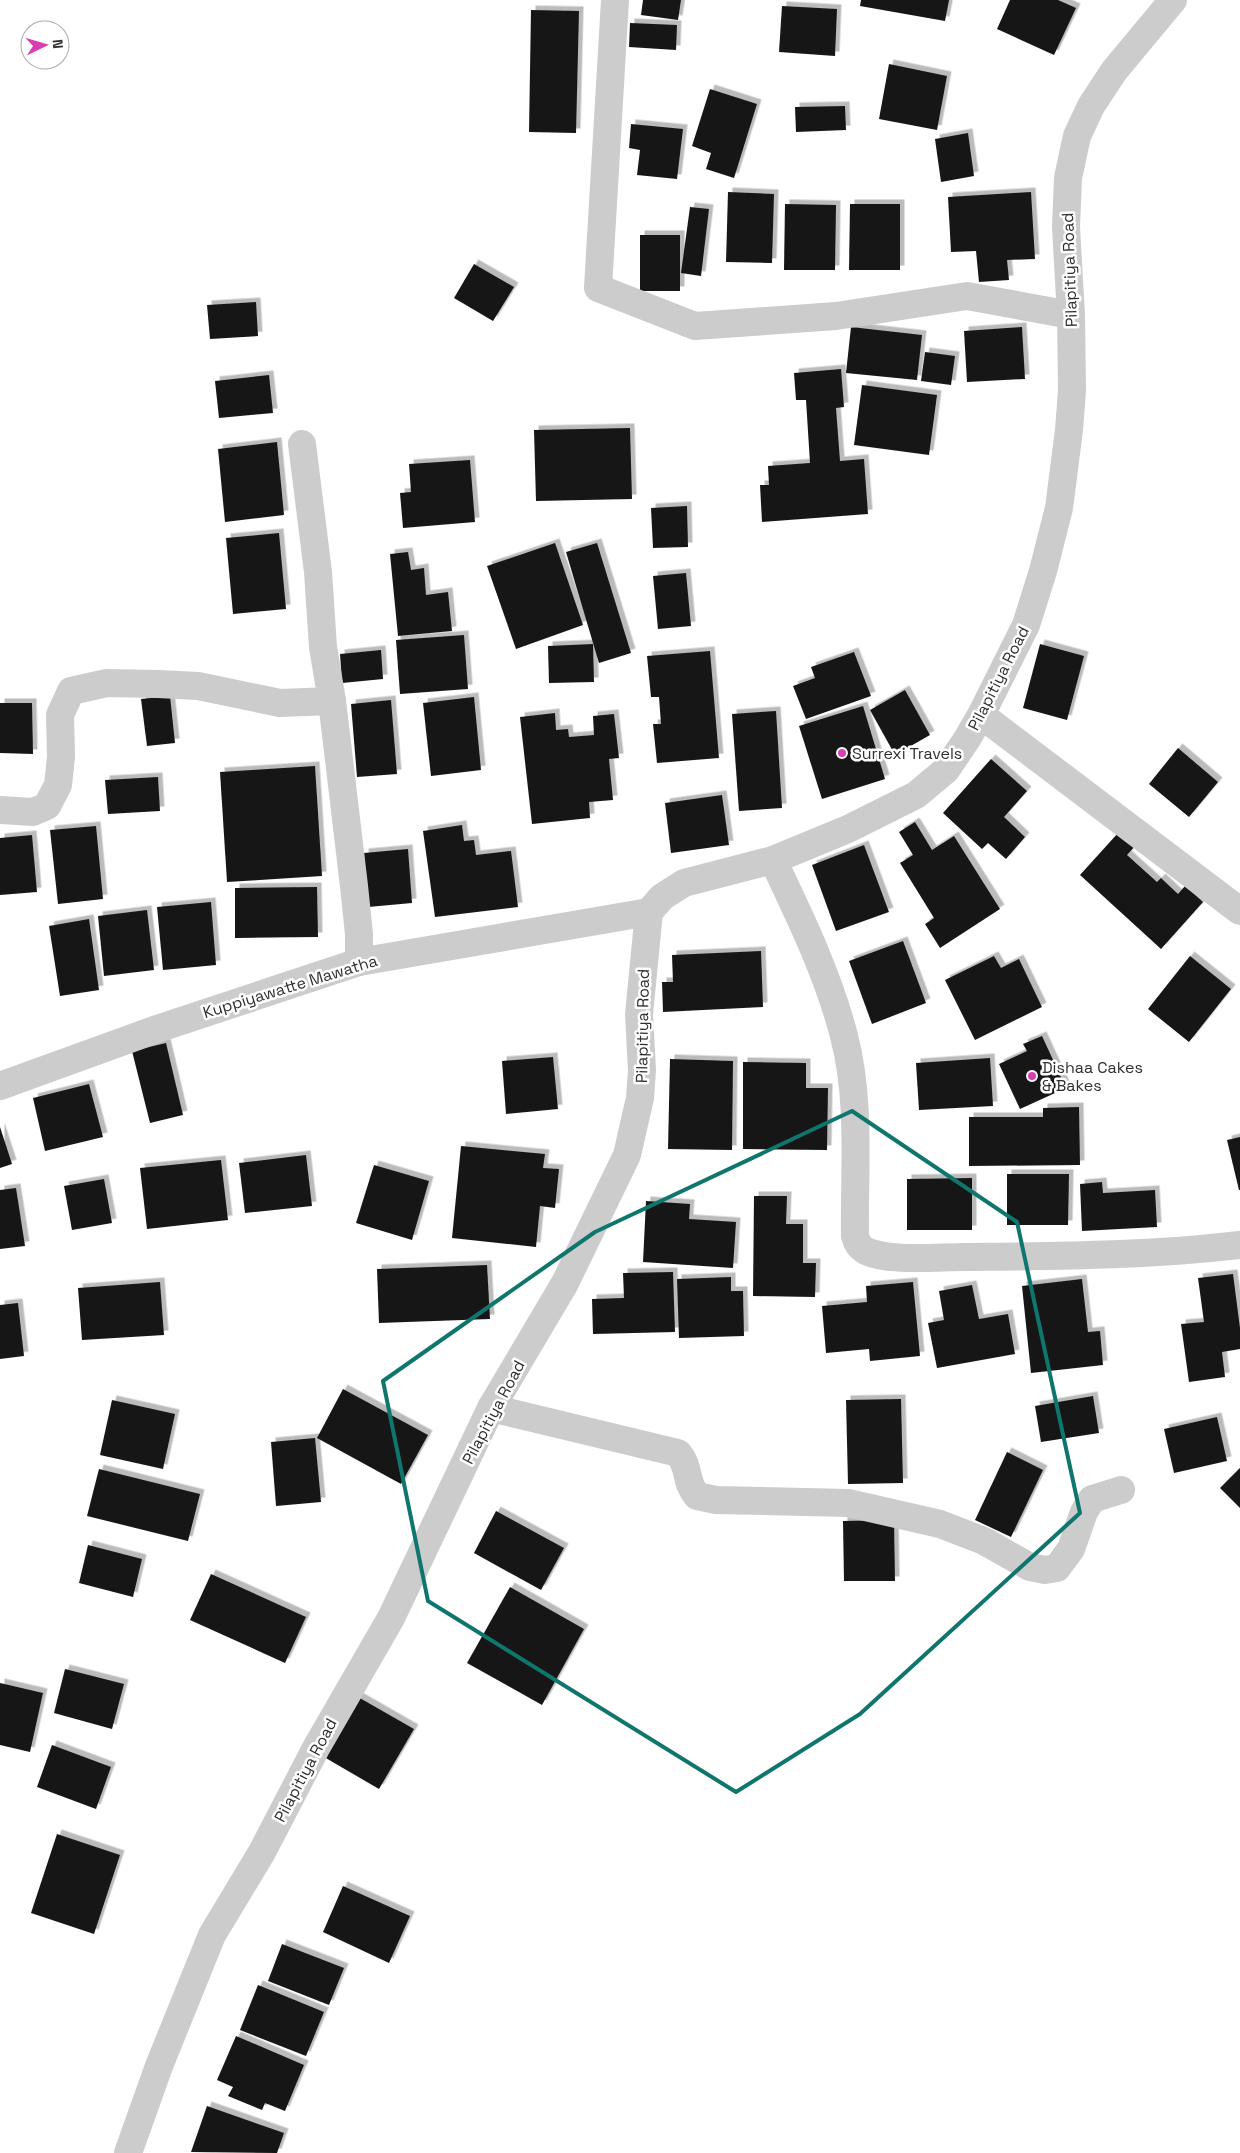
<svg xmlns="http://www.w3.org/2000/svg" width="1240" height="2153" font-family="'Space Grotesk',sans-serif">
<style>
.building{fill:#161616;filter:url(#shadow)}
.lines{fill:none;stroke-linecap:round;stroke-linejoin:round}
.minor{stroke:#ccc;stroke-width:28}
.marked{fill:none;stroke:#0f766e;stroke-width:4;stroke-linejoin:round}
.poi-dot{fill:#da3eb1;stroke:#fff;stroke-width:2}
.labels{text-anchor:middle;stroke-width:5;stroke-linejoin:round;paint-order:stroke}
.street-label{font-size:16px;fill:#2f2f2f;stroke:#fff}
.poi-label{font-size:16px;fill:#2f2f2f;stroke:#fff;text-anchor:start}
</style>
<defs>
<filter id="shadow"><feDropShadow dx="4.5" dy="-4.5" stdDeviation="0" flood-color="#0004"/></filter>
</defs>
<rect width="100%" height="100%" fill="#fff"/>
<g class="building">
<path d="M643 0H681L678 20 641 15Z"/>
<path d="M861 0H949L945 21 860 6Z"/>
<path d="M1010 0H1058L1076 8 1054 55 997 29Z"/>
<path d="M782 6 837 9 835 56 779 52Z"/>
<path d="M531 10 579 11 576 133 529 132Z"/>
<path d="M630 23 677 25 676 50 629 47Z"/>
<path d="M889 64 947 76 937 130 879 119Z"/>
<path d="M710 89 757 104 734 178 706 169 711 153 692 146Z"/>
<path d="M845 106 846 130 796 132 795 107Z"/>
<path d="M631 124 683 129 677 179 637 175 640 150 629 148Z"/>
<path d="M968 133 974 176 941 182 935 139Z"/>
<path d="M728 192 774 194 772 263 726 262Z"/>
<path d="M1031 192 1035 259 1007 260 1009 280 979 282 976 251 951 252 948 197Z"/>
<path d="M785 204 836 205 835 270H784Z"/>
<path d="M850 204H900V270H849Z"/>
<path d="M690 207 709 209 701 276 681 273Z"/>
<rect x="640" y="235" width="40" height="56"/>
<path d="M474 264 514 287 493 321 454 298Z"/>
<path d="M256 302 258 336 210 339 207 305Z"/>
<path d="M851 327 922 335 917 380 846 373Z"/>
<path d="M1022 327 1025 379 967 382 964 331Z"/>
<path d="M925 352 955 356 951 385 921 381Z"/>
<path d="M841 369 844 407 836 408 840 461 864 459 868 514 762 522 760 485H769L768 466 810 463 806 400H796L794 373Z"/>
<path d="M269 375 273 413 219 418 215 381Z"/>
<path d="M862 385 937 395 929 455 854 445Z"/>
<path d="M630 428 632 499 536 501 534 430Z"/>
<path d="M277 442 284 515 225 522 218 449Z"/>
<path d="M470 460 475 522 403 528 400 493 411 492 409 464Z"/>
<path d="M687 506 688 547 653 548 651 508Z"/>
<path d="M279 533 286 609 233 614 226 538Z"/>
<path d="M555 543 583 625 516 649 487 566Z"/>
<path d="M597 543 631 653 599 663 566 552Z"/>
<path d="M408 552 411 570 424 568 426 595 448 592 452 631 398 636 390 554Z"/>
<path d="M686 573 691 626 658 629 653 576Z"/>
<path d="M464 635 468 689 400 694 396 640Z"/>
<path d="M593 644 594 682 549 683 548 646Z"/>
<path d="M1040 644 1084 656 1067 720 1023 708Z"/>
<path d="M381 650 383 679 342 683 340 654Z"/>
<path d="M710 651 719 758 657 763 653 724H661L659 697H651L647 656Z"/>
<path d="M854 652 871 696 806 719 793 686 815 678 811 667Z"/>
<path d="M905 690 930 735 895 755 870 710Z"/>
<path d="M170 696 175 743 147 746 141 699Z"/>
<path d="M474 697 481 770 431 776 423 703Z"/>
<path d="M391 700 397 774 357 777 351 704Z"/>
<path d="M0 703H32L33 754 0 753Z"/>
<path d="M863 706 885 779 822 799 799 726Z"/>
<path d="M776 711 782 808 739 811 732 714Z"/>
<path d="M555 713 556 730 568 729 569 737 594 735 593 716 614 714 619 758 609 759 613 800 589 802 590 818 532 824 520 717Z"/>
<path d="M1178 748 1218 782 1189 817 1149 784Z"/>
<path d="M991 759 1027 791 1004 817 1025 837 1006 859 988 843 982 849 943 813Z"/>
<path d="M315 766 322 876 227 882 220 772Z"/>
<path d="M158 777 160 811 108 814 105 780Z"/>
<path d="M722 795 729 845 671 853 665 803Z"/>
<path d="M915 822 932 850 954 836 1000 909 940 948 925 924 934 918 900 863 913 855 899 832Z"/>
<path d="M462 825 464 841 474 840 476 855 511 851 518 907 435 917 423 831Z"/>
<path d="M96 826 103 899 58 904 50 830Z"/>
<path d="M1119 832 1135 846 1127 855 1157 882 1161 878 1178 894 1185 886 1203 902 1161 949 1080 875Z"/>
<path d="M32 835 37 892 0 895V838Z"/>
<path d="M864 845 889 912 836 931 812 865Z"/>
<path d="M408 849 412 903 368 907 364 853Z"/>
<path d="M317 887 318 937 235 938V888Z"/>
<path d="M211 902 216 965 163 970 157 907Z"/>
<path d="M147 910 154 970 104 976 98 916Z"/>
<path d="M89 919 99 990 60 996 49 926Z"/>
<path d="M903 941 926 1003 872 1024 849 961Z"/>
<path d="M761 951 763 1007 663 1012 662 982H673L672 955Z"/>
<path d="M994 956 1001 968 1019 959 1042 1007 975 1040 945 980Z"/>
<path d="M1190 956 1231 989 1189 1042 1148 1009Z"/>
<path d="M1042 1036 1066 1088 1020 1109 999 1064 1027 1051 1023 1044Z"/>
<path d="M166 1043 183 1115 150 1123 132 1051Z"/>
<path d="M553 1057 558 1109 506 1114 502 1061Z"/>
<path d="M990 1058 993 1106 919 1110 916 1063Z"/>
<path d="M670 1059 733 1061 732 1150 668 1149Z"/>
<path d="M743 1062 806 1063V1088H828L827 1150 743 1149Z"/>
<path d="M89 1084 103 1137 45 1151 33 1098Z"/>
<path d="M1079 1107 1080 1165 969 1166V1117H1043V1108Z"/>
<path d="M0 1127 12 1164 0 1168Z"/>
<path d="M1240 1137V1190H1239L1227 1140Z"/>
<path d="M461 1146 545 1154 543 1168 559 1169 555 1208 540 1206 536 1247 452 1238Z"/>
<path d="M306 1155 312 1206 245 1213 239 1163Z"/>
<path d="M221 1160 228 1220 147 1229 140 1168Z"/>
<path d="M374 1165 429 1181 412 1240 356 1223Z"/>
<path d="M1007 1174H1069L1068 1225H1007Z"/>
<path d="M972 1178V1230H907V1179Z"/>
<path d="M104 1179 112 1223 72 1230 64 1186Z"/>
<path d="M1102 1182 1103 1193 1155 1190 1157 1227 1082 1231 1080 1184Z"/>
<path d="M16 1188 25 1246 0 1249V1190Z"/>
<path d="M754 1196H787L786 1224H803V1263H816L815 1297 753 1296Z"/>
<path d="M646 1201 690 1204 689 1219 736 1222 733 1268 643 1262Z"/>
<path d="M487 1265 490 1319 379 1323 377 1269Z"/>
<path d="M673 1272 675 1332 593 1334 592 1299 624 1298 623 1273Z"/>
<path d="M1233 1274 1240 1328V1349L1222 1352 1225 1377 1189 1382 1181 1324 1204 1322 1198 1278Z"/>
<path d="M731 1277V1291H743L744 1336 679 1338 677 1279Z"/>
<path d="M1082 1279 1088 1332 1100 1331 1103 1365 1031 1373 1022 1286Z"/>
<path d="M160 1282 164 1335 82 1340 78 1288Z"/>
<path d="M913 1282 920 1356 870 1361 869 1349 826 1353 822 1306 867 1302 866 1286Z"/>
<path d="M972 1285 979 1319 1008 1314 1015 1354 937 1368 928 1323 944 1320 939 1291Z"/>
<path d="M18 1303 24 1356 0 1359V1305Z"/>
<path d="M343 1389 428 1435 401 1484 317 1438Z"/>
<path d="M1093 1396 1099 1433 1041 1442 1035 1406Z"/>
<path d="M901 1399 903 1483 848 1484 846 1400Z"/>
<path d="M112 1400 175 1414 163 1469 100 1455Z"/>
<path d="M1217 1417 1227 1461 1174 1473 1164 1429Z"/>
<path d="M315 1438 321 1502 276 1506 271 1442Z"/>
<path d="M1007 1452 1043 1470 1011 1537 975 1520Z"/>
<path d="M1240 1468V1508L1220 1488Z"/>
<path d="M99 1469 200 1494 188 1541 87 1516Z"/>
<path d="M496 1511 564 1548 541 1590 474 1553Z"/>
<path d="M894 1520 895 1581H844L843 1521Z"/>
<path d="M88 1545 142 1559 133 1597 79 1583Z"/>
<path d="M211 1574 306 1617 285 1663 190 1620Z"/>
<path d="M510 1587 584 1629 542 1705 467 1663Z"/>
<path d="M65 1669 124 1684 112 1729 54 1713Z"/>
<path d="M0 1683 43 1693 30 1752 0 1745Z"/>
<path d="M358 1697 414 1729 379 1789 324 1757Z"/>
<path d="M52 1745 111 1767 96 1809 37 1787Z"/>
<path d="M57 1834 120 1855 94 1934 31 1913Z"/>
<path d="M343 1886 410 1916 389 1963 323 1932Z"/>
<path d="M282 1944 344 1968 329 2005 268 1981Z"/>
<path d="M258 1985 324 2012 306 2056 240 2030Z"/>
<path d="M236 2036 304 2065 285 2111 265 2103 262 2110 228 2096 233 2087 217 2080Z"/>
<path d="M207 2106 284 2133 277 2153 191 2152Z"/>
</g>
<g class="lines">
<g class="minor">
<path d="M615 0 598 288 695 326 836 316 967 296 1071 315"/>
<path d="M302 444 318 572 323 647 332 701 354 886 359 934V962"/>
<path d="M981 715 1240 911"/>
<path d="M0 810 33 812 47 806 58 785 61 757 60 715 71 691 107 683 158 684 198 686 280 703 332 701"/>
<path d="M773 860C800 917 828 974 844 1036 861 1101 854 1170 855 1236 857 1243 859 1247 866 1251 889 1262 937 1257 964 1257 1056 1256 1148 1256 1240 1245"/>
<path d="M0 1086 157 1029 359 962 649 912"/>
<path d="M491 1408 678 1453C691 1468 684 1481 697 1496L716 1500 848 1503 940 1524 984 1541 1030 1567 1045 1570 1057 1568 1071 1549 1084 1512 1092 1499 1121 1490"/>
<path d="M128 2153 159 2066 212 1935 262 1852 316 1748 391 1618 491 1408 565 1283 627 1155 640 1098 642 1070 639 1014 649 912 662 897 684 883 773 860 848 829 916 795 946 770 967 739 981 715 1026 625 1043 571 1059 508 1069 430 1072 390 1071 315 1066 227 1068 178 1077 136 1091 106 1114 71 1173 0"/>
</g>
</g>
<path class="marked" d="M852 1111 1017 1222 1080 1513 860 1714 736 1792 428 1601 383 1381 595 1232Z"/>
<g class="poi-dot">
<circle cx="842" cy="753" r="5"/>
<circle cx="1032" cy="1076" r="5"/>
</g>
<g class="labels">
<g class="street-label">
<text transform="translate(1069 270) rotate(-92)" y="6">Pilapitiya Road</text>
<text transform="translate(998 678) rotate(-63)" y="6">Pilapitiya Road</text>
<text transform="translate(290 986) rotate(-17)" y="6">Kuppiyawatte Mawatha</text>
<text transform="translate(642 1026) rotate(-89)" y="6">Pilapitiya Road</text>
<text transform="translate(493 1412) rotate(-62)" y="6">Pilapitiya Road</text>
<text transform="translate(305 1770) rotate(-62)" y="6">Pilapitiya Road</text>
</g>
<g class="poi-label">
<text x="852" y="759">Surrexi Travels</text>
<text x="1042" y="1073">Dishaa Cakes<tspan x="1042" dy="18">&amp; Bakes</tspan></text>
</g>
</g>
<g transform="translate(45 45) rotate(85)"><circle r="24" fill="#ffffff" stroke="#acacac"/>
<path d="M0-4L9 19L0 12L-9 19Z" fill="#da3eb1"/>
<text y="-8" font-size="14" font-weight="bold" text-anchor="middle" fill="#2f2f2f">N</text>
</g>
</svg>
